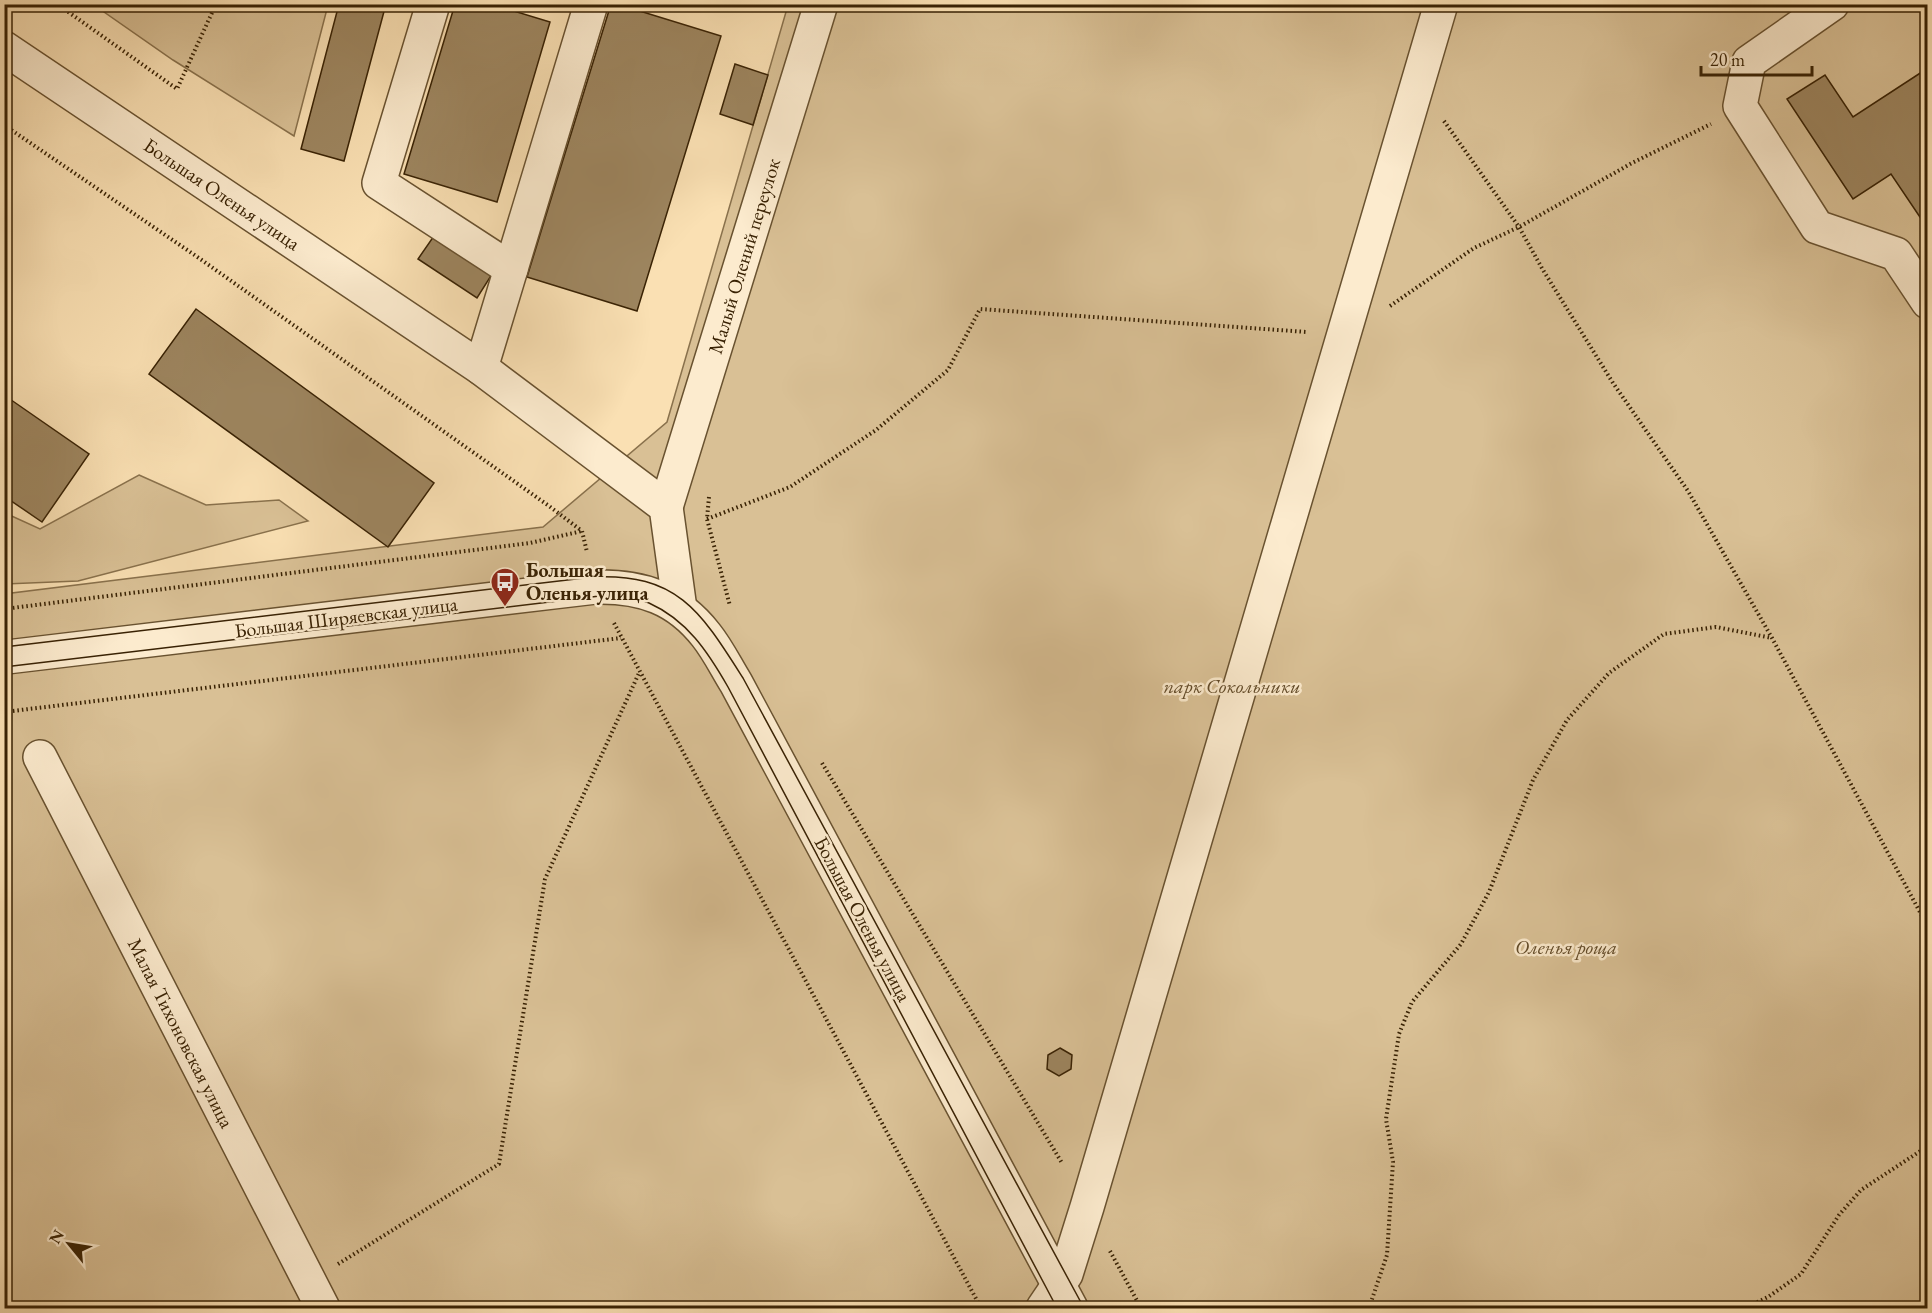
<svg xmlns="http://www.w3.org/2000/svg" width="1932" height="1313" font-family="'EB Garamond',serif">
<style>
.green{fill:#d9c095;stroke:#89714c;stroke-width:1.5}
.building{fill:#9d855f;stroke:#392204;stroke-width:1.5}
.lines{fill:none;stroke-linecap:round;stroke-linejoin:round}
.minor-casing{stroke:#695230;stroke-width:36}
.path{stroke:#392204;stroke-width:4;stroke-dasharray:1.5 3;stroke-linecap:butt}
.minor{stroke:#fcebce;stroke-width:33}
.tram{stroke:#392204;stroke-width:1.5}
.labels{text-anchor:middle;stroke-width:5;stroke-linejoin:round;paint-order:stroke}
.street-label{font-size:20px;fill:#392204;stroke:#fcebce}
.poi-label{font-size:20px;font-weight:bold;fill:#392204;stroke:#fcebce;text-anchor:start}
.park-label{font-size:20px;font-style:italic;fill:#614a28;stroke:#fcebce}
</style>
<rect width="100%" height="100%" fill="#fae0b3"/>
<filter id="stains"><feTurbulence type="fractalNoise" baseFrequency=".00333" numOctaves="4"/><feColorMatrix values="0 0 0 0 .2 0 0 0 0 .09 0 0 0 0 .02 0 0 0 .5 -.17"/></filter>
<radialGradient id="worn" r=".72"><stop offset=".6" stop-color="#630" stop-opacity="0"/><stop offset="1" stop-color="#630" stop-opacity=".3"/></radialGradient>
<g class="green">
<path d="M94 5H328L294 136 173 60Z"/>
<path d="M788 5H1927V1308H5L4 594 543 527 667 422Z"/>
<path d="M139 475 206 505 279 500 308 521 78 581 5 584V513L40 529Z"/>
</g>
<g class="building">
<path d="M339 4H386L344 161 301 149Z"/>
<path d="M455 4H491L550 22 497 202 404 174Z"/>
<path d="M611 4H617L721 36 637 311 527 277Z"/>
<path d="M735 64 768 75 753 125 720 114Z"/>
<path d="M1928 68V229L1891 174 1853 199 1787 99 1825 75 1853 117Z"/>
<path d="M436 233 494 271 477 298 418 259Z"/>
<path d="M196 309 434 483 388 547 149 374Z"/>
<path d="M4 395 89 454 42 522 4 496Z"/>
<path d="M1060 1048 1072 1055 1071 1069 1059 1076 1047 1069 1048 1055Z"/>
</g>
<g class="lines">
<g class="minor-casing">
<g id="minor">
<path d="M433 4 379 183 511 269"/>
<path d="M1832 4 1749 62 1740 106 1817 227 1896 254 1928 302"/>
<path d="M4 48 481 368 666 507 680 609"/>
<path d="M481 368 591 4"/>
<path d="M666 507 821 4"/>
<path d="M7 657 596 587C642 586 677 598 706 635 718 650 726 667 736 683L1071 1308"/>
<path d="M40 757 323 1308"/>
<path d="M1043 1308 1066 1274 1087 1207 1441 4"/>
</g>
</g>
<g class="path">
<path d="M57 4 177 89 216 4"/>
<path d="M1444 121 1519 227 1543 270 1613 383 1688 491 1772 638 1928 927"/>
<path d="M4 125 196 256 549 506 582 531 587 552"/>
<path d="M1390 306 1474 248 1519 227 1632 163 1711 124"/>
<path d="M709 497 707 519 730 606"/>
<path d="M707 519 790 487 876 430 948 370 980 309 1307 332"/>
<path d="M4 609 530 543 582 531"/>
<path d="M614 623 981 1308"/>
<path d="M4 712 621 638"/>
<path d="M822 763 1062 1163"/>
<path d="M1110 1251 1141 1308"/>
<path d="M338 1264 499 1164 545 879 639 673"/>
<path d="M1369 1308 1387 1255 1393 1162 1386 1119 1399 1034 1412 1002 1461 944 1489 892 1533 780 1567 720 1609 673 1664 634 1716 627 1772 638"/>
<path d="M1745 1308 1768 1297 1801 1274 1839 1215 1861 1190 1928 1146"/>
</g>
<use href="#minor" class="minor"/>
<g class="tram">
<path d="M4 647 593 577C678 573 701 612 743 678L1084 1308"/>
<path d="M4 667 608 595C615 595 624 595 631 597 637 598 643 601 649 603 687 620 708 652 728 687L1057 1308"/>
</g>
</g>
<defs>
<g id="bus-pin" transform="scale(1.5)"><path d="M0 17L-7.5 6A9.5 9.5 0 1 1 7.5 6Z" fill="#8f2418" stroke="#fcebce"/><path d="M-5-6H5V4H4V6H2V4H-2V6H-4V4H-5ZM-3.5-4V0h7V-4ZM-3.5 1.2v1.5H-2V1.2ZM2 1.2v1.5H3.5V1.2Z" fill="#fff"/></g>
</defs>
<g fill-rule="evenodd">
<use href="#bus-pin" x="505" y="582"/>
</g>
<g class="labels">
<g class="street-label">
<text transform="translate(222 194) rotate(34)" y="7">Большая Оленья улица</text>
<text transform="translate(744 256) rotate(-73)" y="7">Малый Олений переулок</text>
<text transform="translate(346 617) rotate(-7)" y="7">Большая Ширяевская улица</text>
<text transform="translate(863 919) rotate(62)" y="7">Большая Оленья улица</text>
<text transform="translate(181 1033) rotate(63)" y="7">Малая Тихоновская улица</text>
</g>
<g class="poi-label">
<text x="526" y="577">Большая<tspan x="526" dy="23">Оленья улица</tspan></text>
</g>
<g class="park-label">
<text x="1232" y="693">парк Сокольники</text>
<text x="1566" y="954">Оленья роща</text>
</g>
</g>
<rect width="1932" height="1313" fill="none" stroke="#fae0b3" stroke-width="24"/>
<rect x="6" y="6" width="1920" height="1301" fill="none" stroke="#392204" stroke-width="3"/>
<rect x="12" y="12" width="1908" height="1289" fill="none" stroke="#392204" stroke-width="1.5"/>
<g transform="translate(69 1244) rotate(300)" stroke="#fcebce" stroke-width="4.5" paint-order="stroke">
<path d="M0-4.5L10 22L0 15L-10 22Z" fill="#392204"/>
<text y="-9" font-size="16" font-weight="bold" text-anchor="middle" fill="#392204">N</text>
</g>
<path d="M1701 66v9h111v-9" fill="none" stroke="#392204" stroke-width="3"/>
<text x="1710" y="66" font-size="18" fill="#392204" stroke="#fcebce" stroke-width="4.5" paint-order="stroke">20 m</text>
<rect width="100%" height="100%" filter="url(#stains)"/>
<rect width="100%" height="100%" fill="url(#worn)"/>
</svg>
